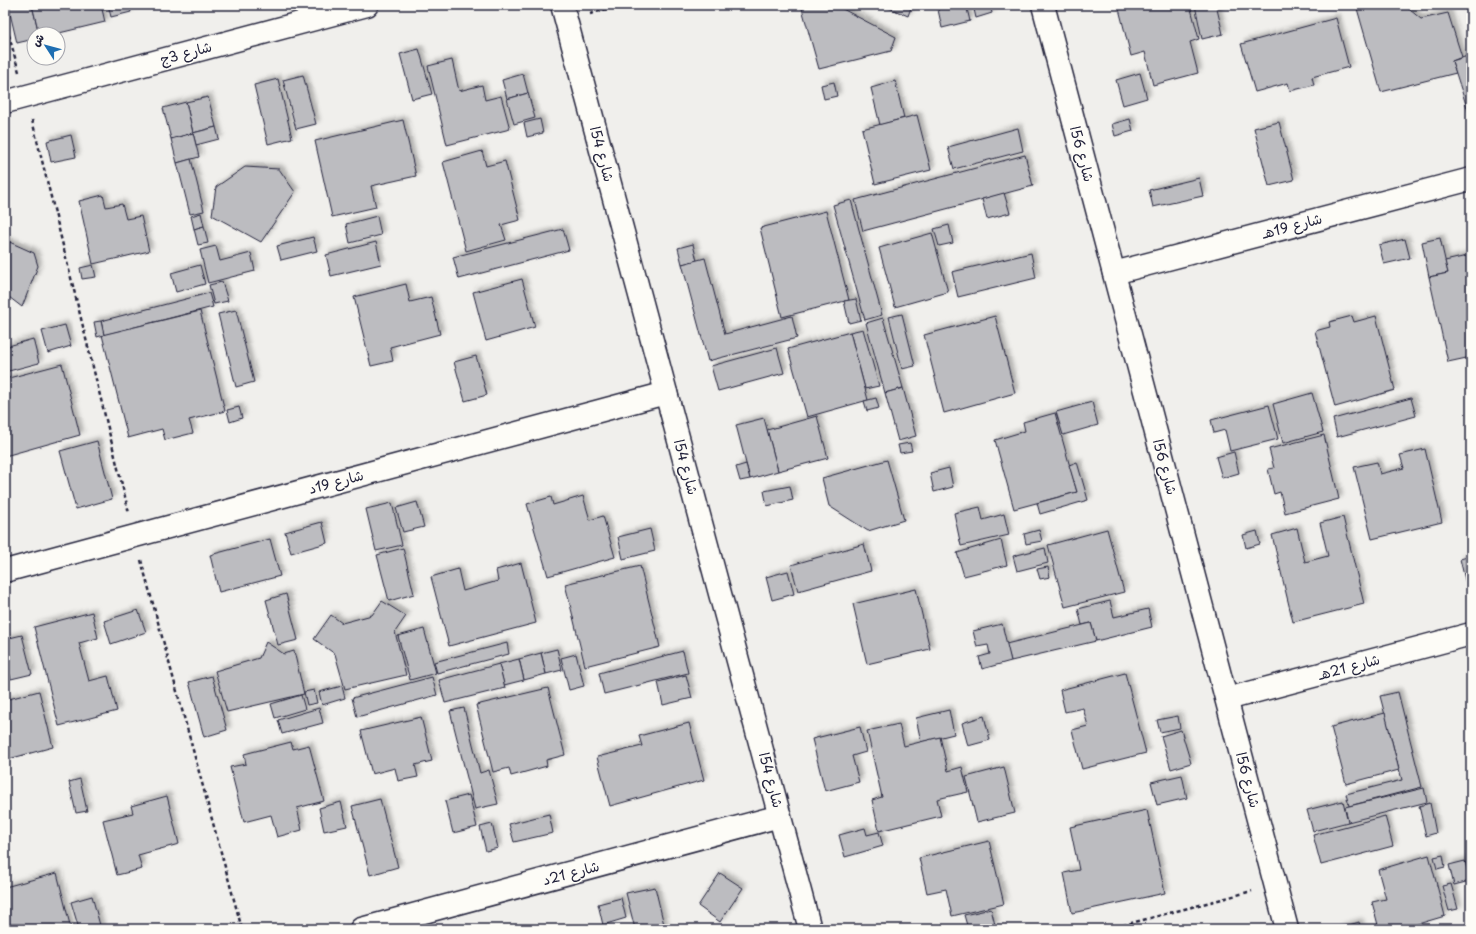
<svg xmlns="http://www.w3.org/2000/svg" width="1476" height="934" font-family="'Playpen Sans','Playpen Sans Arabic',sans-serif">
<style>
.building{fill:#bcbcc0;stroke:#22223b;filter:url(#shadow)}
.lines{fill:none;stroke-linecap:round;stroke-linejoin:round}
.minor-casing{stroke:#22223b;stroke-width:25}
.path{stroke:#22223b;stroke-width:2.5;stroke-dasharray:4 3;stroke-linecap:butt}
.minor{stroke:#fdfcf7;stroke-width:22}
.labels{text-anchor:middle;stroke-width:3;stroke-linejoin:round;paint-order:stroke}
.street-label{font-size:14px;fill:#22223b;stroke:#fdfcf7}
</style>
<defs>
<filter id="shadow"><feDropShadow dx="3.5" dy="-3.5" stdDeviation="2" flood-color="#0004"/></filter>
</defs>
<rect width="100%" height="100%" fill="#f0efec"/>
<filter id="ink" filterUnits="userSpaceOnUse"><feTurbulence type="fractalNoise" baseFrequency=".025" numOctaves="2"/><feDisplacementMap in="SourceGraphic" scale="8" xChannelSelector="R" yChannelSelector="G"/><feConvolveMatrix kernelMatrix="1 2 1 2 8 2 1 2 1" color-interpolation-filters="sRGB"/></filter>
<g filter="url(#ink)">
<g class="building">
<path d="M8 5H32L39 34H34V39L17 43Z"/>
<path d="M32 5H101L105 22 55 34H39Z"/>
<path d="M108 5H129L131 12 111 17Z"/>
<path d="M801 5H835L896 37 891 51 819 69Z"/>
<path d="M882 5H912L908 16Z"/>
<path d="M937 5H966L970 21 942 28Z"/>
<path d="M973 5H990L992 13 976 18Z"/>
<path d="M1118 5H1190L1199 39 1190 42 1198 73 1153 85 1145 52 1131 56Z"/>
<path d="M1195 5H1216L1223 34 1202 39Z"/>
<path d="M1356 5H1404L1421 19 1448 13 1462 57 1452 61 1456 73 1381 92Z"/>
<path d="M1336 18 1349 67 1312 77 1314 85 1290 91 1288 83 1255 92 1241 44Z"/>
<path d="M419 49 432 94 412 99 400 54Z"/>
<path d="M1471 55V120L1452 61Z"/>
<path d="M452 60 459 91 482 85 485 100 501 96 510 129 447 145 428 66Z"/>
<path d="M1140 73 1147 98 1123 105 1116 80Z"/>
<path d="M523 74 528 93 507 99 502 80Z"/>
<path d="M303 75 316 124 296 129 283 80Z"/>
<path d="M278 79 292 138 268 144 254 85Z"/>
<path d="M895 81 904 118 880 125 871 88Z"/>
<path d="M834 82 837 96 824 99 821 85Z"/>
<path d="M528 93 535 118 514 124 507 99Z"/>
<path d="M208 97 216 127 193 133 186 102Z"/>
<path d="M186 102 193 133 171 139 163 108Z"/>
<path d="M917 115 931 170 875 184 862 129Z"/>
<path d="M540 119 543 133 527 137 524 123Z"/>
<path d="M1130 119 1133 131 1115 136 1112 124Z"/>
<path d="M403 120 416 176 371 186 376 207 332 217 315 141Z"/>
<path d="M1279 122 1294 180 1269 186 1254 128Z"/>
<path d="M216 127 219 139 196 145 193 133Z"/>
<path d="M1018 128 1023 151 954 169 948 147Z"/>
<path d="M193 133 199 157 177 163 171 139Z"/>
<path d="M71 135 76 157 51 162 47 141Z"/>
<path d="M482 151 486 166 505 161 520 220 501 225 506 240 466 251 443 162Z"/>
<path d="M1025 155 1033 186 863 231 855 200Z"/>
<path d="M191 159 204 211 190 214 177 163Z"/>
<path d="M245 167 279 169 295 192 261 242 212 215 216 187Z"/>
<path d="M1199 178 1203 196 1153 207 1149 190Z"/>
<path d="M1004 193 1010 213 987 219 982 199Z"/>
<path d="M103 195 106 207 122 204 126 219 141 216 149 251 93 264 79 201Z"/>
<path d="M851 200 882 315 865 320 833 205Z"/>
<path d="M826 211 849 300 782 317 760 228Z"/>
<path d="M201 213 204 226 194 229 191 216Z"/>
<path d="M377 216 381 235 350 243 346 224Z"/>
<path d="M949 225 953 243 939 246 934 229Z"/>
<path d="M204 226 208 243 198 245 194 229Z"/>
<path d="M563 229 569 250 459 279 453 257Z"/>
<path d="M932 233 948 292 895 307 879 248Z"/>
<path d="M313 237 317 251 281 260 277 246Z"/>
<path d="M1440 238 1448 273 1429 277 1422 242Z"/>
<path d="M1405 239 1410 258 1384 264 1379 245Z"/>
<path d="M5 240 34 253 38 266 22 307 5 294Z"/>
<path d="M376 242 381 264 331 276 326 255Z"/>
<path d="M693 244 697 261 682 264 678 248Z"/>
<path d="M216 246 220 261 251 253 255 271 208 283 200 250Z"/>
<path d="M1031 253 1036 278 958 297 952 272Z"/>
<path d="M1471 255V357L1448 362 1429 277 1448 273 1445 261Z"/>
<path d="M705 258 725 334 792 316 797 338 708 361 682 264Z"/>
<path d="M93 265 96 277 82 279 80 268Z"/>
<path d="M200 265 205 284 176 292 171 273Z"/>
<path d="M522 279 535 327 486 341 473 292Z"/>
<path d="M222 282 228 301 214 304 209 285Z"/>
<path d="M406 284 410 302 431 297 440 334 390 347 393 361 371 366 354 297Z"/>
<path d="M209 293 213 307 104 335 101 321Z"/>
<path d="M856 299 861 320 849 323 844 301Z"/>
<path d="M236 310 254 382 236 387 218 314Z"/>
<path d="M200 311 225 411 189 420 193 433 165 440 162 429 128 438 102 335Z"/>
<path d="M902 314 915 366 902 369 889 317Z"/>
<path d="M995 316 1015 393 944 413 924 335Z"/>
<path d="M1352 316 1354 322 1376 316 1395 390 1335 407 1315 331 1330 327 1329 322Z"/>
<path d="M883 318 903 388 885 393 866 323Z"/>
<path d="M101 321 104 335 97 337 94 322Z"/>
<path d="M65 325 71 346 48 353 42 331Z"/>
<path d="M863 329 879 386 865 389 850 332Z"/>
<path d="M850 332 868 400 807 417 788 349Z"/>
<path d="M33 339 39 363 5 372V347Z"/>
<path d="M777 348 784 373 718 391 711 366Z"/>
<path d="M476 356 487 395 465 401 454 362Z"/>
<path d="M62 364 80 435 5 456V379Z"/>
<path d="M903 388 916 436 898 441 885 393Z"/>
<path d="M1312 393 1323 432 1283 443 1273 404Z"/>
<path d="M876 398 879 408 867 411 864 401Z"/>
<path d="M1411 398 1416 416 1337 437 1333 419Z"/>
<path d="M1092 402 1098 425 1063 435 1056 412Z"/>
<path d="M1269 405 1278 439 1230 451 1225 430 1214 433 1211 420Z"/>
<path d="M239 407 242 418 230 422 227 410Z"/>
<path d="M1055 413 1077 492 1014 509 995 440 1025 431 1023 422Z"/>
<path d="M817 416 828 458 778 471 767 430Z"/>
<path d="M764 418 778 471 750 479 736 425Z"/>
<path d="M1324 435 1339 499 1285 513 1280 492 1274 494 1268 469 1274 468 1269 449Z"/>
<path d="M97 441 112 499 76 509 60 451Z"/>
<path d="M910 443 912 451 900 453 898 445Z"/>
<path d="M1425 449 1442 522 1372 539 1354 467 1377 462 1380 474 1404 468 1400 455Z"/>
<path d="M1234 452 1239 473 1222 478 1216 457Z"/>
<path d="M887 460 904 520 868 531 829 506 822 478Z"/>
<path d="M1077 462 1088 500 1040 514 1037 503 1077 492 1069 465Z"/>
<path d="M746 464 750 479 740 481 736 467Z"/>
<path d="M949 468 953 487 934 492 930 473Z"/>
<path d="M790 486 793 500 767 506 764 491Z"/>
<path d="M583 496 590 520 603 516 615 557 548 576 527 504 551 497 553 505Z"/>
<path d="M417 502 424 527 403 532 396 508Z"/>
<path d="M392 503 402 545 376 551 366 509Z"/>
<path d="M980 507 983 520 1004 514 1009 535 961 546 954 513Z"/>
<path d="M1343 517 1364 604 1293 622 1272 535 1297 528 1305 562 1328 556 1320 523Z"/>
<path d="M322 522 327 543 291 553 285 532Z"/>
<path d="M650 529 655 551 623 559 618 537Z"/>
<path d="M1107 529 1124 592 1065 607 1048 545Z"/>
<path d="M1039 530 1042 541 1026 544 1024 534Z"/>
<path d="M1257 531 1260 544 1246 548 1243 535Z"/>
<path d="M270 539 280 576 219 592 210 555Z"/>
<path d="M1001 540 1007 565 964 576 957 553Z"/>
<path d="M864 544 871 571 798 591 791 565Z"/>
<path d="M403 548 414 594 389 601 377 555Z"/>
<path d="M1045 548 1048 563 1017 571 1013 556Z"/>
<path d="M1471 556V587L1467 588 1460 559Z"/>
<path d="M521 563 536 623 449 646 431 577 458 569 463 591 498 581 496 570Z"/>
<path d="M640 566 660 647 585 666 565 584Z"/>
<path d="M1048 567 1050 577 1040 579 1037 569Z"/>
<path d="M788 571 794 594 772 600 766 577Z"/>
<path d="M916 589 930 649 867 664 853 604Z"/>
<path d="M286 594 298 640 278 645 266 600Z"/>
<path d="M382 601 406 616 395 632 406 675 345 689 335 654 314 639 331 615 342 623 372 615Z"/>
<path d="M1110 601 1114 617 1148 609 1152 627 1096 641 1091 623 1082 625 1078 609Z"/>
<path d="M138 610 146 632 111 644 104 621Z"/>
<path d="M92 612 98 638 79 643 89 681 108 676 117 711 59 726 34 627Z"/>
<path d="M1091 623 1096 641 1011 661 1006 644Z"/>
<path d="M1002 624 1011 661 982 669 979 657 990 654 988 645 977 647 973 631Z"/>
<path d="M424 629 436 673 410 680 398 636Z"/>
<path d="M22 635 32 674 11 679 5 657V639Z"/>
<path d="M266 642 284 654 294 651 304 694 227 712 215 671 259 658Z"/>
<path d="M507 643 509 654 437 673 434 662Z"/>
<path d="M557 649 562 670 546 674 541 653Z"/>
<path d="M683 651 688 673 604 694 599 673Z"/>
<path d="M541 653 546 674 524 680 519 659Z"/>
<path d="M576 654 584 686 569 690 561 658Z"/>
<path d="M519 659 524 680 504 685 499 664Z"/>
<path d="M499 664 505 688 445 703 439 680Z"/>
<path d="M1125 673 1146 753 1082 769 1072 730 1088 726 1083 708 1065 712 1060 690Z"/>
<path d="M686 675 692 698 663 705 658 682Z"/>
<path d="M212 676 227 730 204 737 189 682Z"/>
<path d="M432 677 437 695 357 717 352 698Z"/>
<path d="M342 686 345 698 322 705 319 692Z"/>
<path d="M548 688 565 755 546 760 547 766 511 776 509 768 493 772 476 705Z"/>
<path d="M314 690 317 703 307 705 304 692Z"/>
<path d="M39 691 53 747 5 760V700Z"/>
<path d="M1398 692 1422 787 1349 806 1346 794 1402 780 1380 696Z"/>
<path d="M301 695 305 709 275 718 271 704Z"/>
<path d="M319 708 323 723 282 734 278 720Z"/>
<path d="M464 708 480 773 489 770 498 804 475 809 450 711Z"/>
<path d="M949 710 954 734 921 742 916 718Z"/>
<path d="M1385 713 1399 770 1346 784 1331 727Z"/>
<path d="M984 716 990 740 968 746 962 723Z"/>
<path d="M1178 716 1180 728 1160 732 1157 720Z"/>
<path d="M421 717 432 761 415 765 418 777 398 781 395 768 372 774 361 731Z"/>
<path d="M689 723 704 780 610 806 597 757 642 746 639 736Z"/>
<path d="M899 724 904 746 940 737 948 771 962 767 968 792 937 799 941 816 879 831 872 800 882 797 867 731Z"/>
<path d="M860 727 866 752 852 756 859 782 825 791 812 739Z"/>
<path d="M1181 730 1191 763 1171 769 1161 736Z"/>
<path d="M291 742 293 749 309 745 324 801 297 808 302 830 277 837 271 815 244 822 230 767 246 764 244 754Z"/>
<path d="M1004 767 1015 813 977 822 966 777Z"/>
<path d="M1182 775 1187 798 1157 805 1151 782Z"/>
<path d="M80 779 87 811 76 813 69 782Z"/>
<path d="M1424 788 1427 802 1348 822 1345 807Z"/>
<path d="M469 795 477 827 453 833 445 801Z"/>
<path d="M167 796 179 844 138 855 142 869 117 875 103 820 133 813 131 806Z"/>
<path d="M380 799 398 867 370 875 352 806Z"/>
<path d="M1343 801 1348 822 1313 831 1307 810Z"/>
<path d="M341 802 347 826 324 831 319 808Z"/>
<path d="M1430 803 1436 833 1426 836 1419 806Z"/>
<path d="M1147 810 1165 893 1072 913 1064 873 1079 870 1070 827Z"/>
<path d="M549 814 553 833 514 842 509 824Z"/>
<path d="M1385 816 1393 846 1321 865 1313 835Z"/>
<path d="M492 824 498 848 486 851 480 827Z"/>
<path d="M865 828 867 835 879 832 883 846 845 857 839 835Z"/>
<path d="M989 841 1004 904 952 916 946 889 927 893 919 858Z"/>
<path d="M1429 855 1445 916 1401 929H1379L1372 902 1386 899 1378 870Z"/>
<path d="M1443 855 1445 867 1437 869 1434 857Z"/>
<path d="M1465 861 1470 881 1454 885 1449 865Z"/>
<path d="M57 873 71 929H8L5 917V887Z"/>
<path d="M720 873 743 888 720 922 698 906Z"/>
<path d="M1451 884 1458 909 1449 911 1442 886Z"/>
<path d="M655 887 665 929H635L626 893Z"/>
<path d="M92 896 101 929H79L71 902Z"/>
<path d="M621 898 626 918 603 925 598 904Z"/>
<path d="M991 909 995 925 980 929H968L964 915Z"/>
<path d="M1359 922 1361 929H1339V928Z"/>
</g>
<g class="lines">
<g class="minor-casing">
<g id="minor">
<path d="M562 5 810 929"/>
<path d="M1043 5 1287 929"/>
<path d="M5 102 367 5"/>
<path d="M1114 273 1471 179"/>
<path d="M5 571 666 393"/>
<path d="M1227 699 1471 634"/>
<path d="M361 929 780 816"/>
</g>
</g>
<g class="path">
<path d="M590 14 619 5"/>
<path d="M5 21 19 72"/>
<path d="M32 120 129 513"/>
<path d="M141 560 242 929"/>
<path d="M1109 929 1252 891"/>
</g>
<use href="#minor" class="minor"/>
</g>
</g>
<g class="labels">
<g class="street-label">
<text transform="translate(186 53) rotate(-15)" y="5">شارع 3ج</text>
<text transform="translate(602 154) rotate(75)" y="5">شارع 54ا</text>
<text transform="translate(1082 154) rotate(75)" y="5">شارع 56ا</text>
<text transform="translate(1292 226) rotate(-15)" y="5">شارع 19هـ</text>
<text transform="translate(686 467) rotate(75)" y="5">شارع 54ا</text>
<text transform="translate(1165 467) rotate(75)" y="5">شارع 56ا</text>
<text transform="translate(336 482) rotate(-15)" y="5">شارع 19د</text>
<text transform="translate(1349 667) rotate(-15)" y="5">شارع 21هـ</text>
<text transform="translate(771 780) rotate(75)" y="5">شارع 54ا</text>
<text transform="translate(1248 780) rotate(75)" y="5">شارع 56ا</text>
<text transform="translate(571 873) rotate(-15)" y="5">شارع 21د</text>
</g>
</g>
<rect width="1476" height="934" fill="none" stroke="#fdfcf7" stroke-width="20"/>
<rect x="10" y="10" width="1456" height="914" fill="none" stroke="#22223b" stroke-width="1.5" filter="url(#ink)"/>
<g transform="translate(46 46) rotate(306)"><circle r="19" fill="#fdfcf7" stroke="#a5a5ac"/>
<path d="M0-3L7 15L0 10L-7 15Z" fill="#1f6fb2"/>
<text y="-6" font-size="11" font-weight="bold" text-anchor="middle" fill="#22223b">ش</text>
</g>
</svg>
